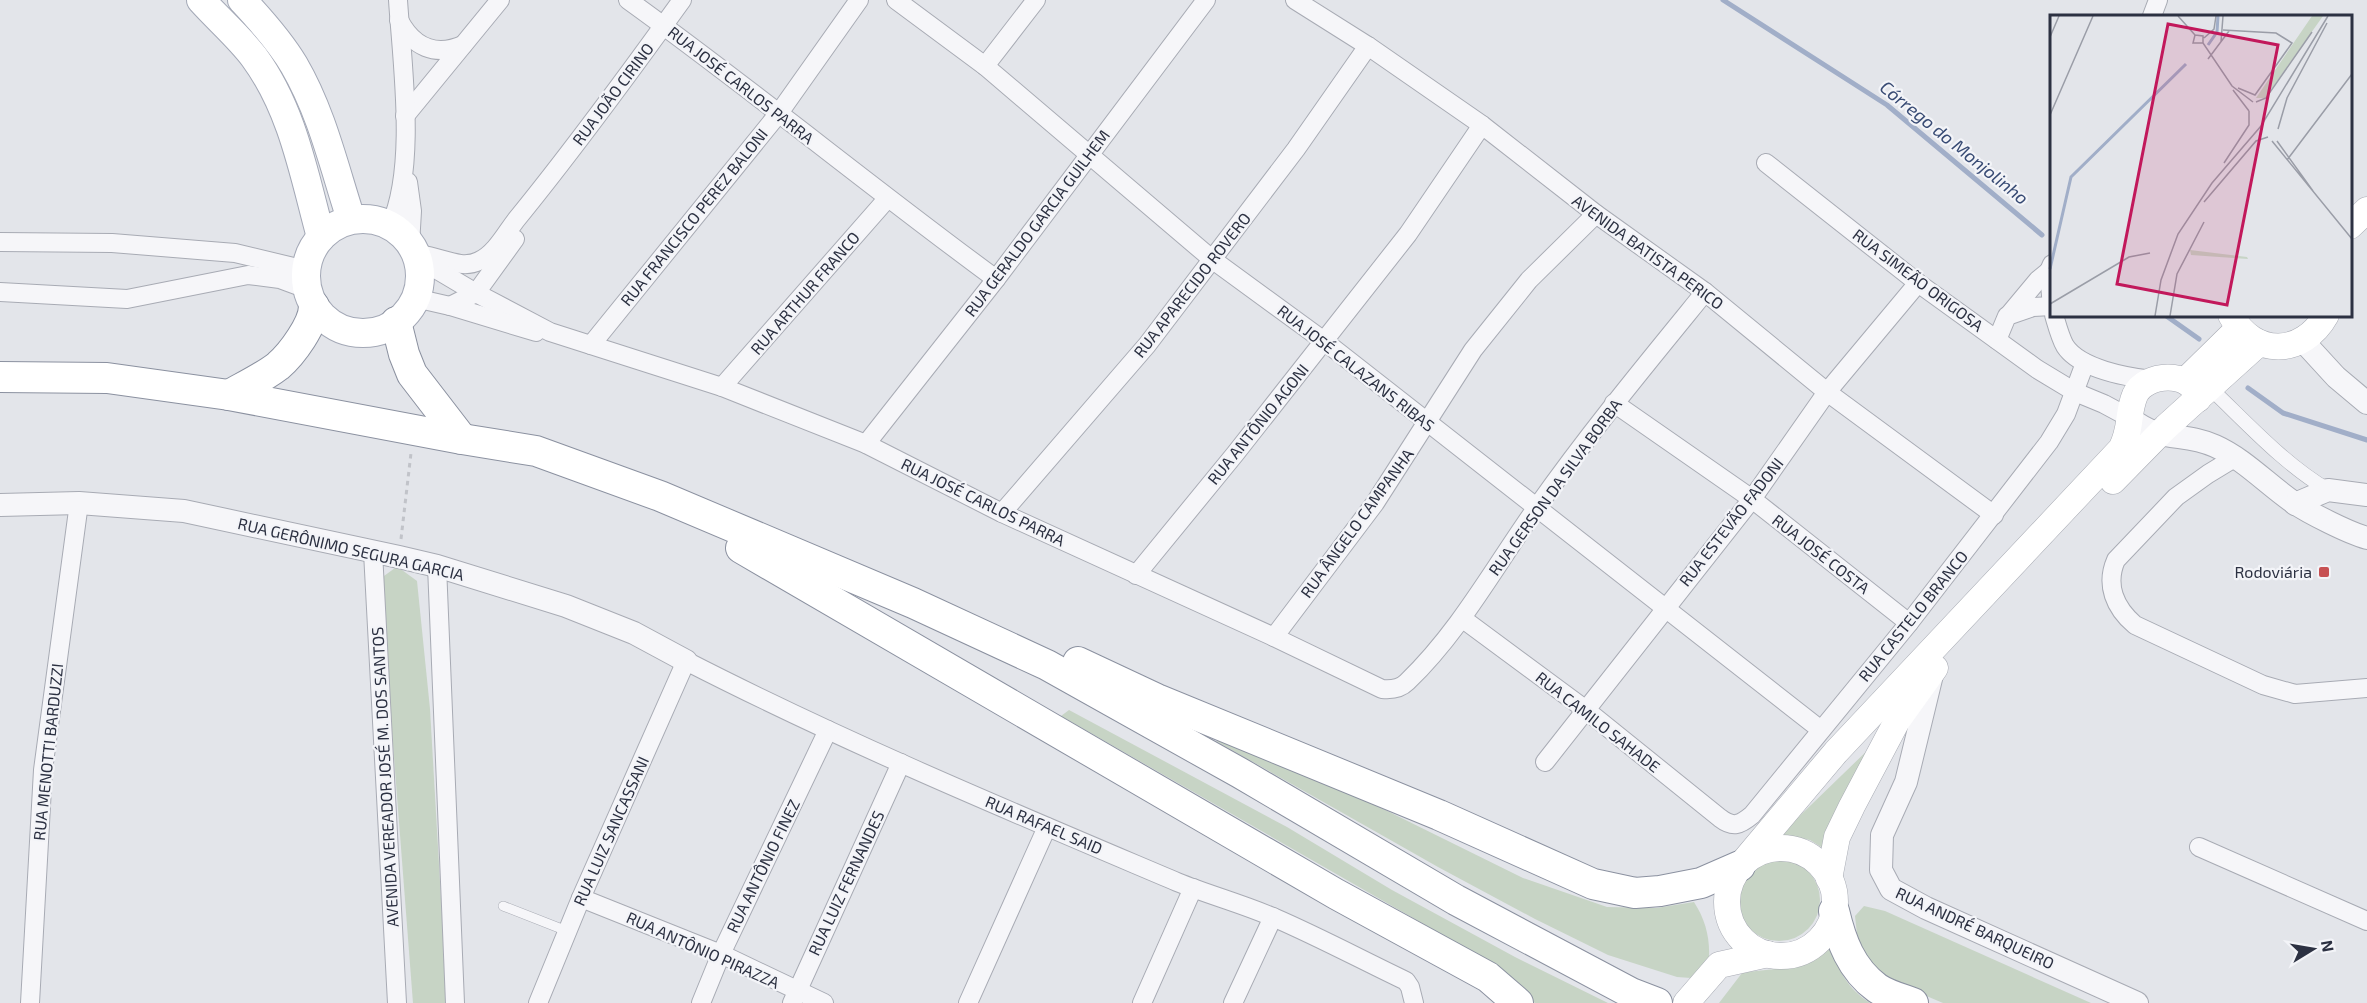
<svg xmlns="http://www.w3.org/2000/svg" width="2367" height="1003" font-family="'Exo 2',sans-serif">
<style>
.green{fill:#c7d4c5}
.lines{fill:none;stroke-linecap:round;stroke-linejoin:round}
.stream{stroke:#a1aec8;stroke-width:5}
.service-casing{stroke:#a8abb4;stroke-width:10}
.pedestrian-casing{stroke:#a8abb4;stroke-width:15}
.minor-casing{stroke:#a8abb4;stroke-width:20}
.tertiary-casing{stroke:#a8abb4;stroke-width:24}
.secondary-casing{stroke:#a8abb4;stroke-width:27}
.primary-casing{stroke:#a3a8b6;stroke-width:30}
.trunk-casing{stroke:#8b91a0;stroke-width:32}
.path{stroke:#c1c3c9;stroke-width:3;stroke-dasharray:4.5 4.5;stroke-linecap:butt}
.service{stroke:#f6f6f9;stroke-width:9}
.pedestrian{stroke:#f6f6f9;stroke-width:14}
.minor{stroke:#f6f6f9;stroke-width:18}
.tertiary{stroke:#f6f6f9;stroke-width:22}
.secondary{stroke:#fff;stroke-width:26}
.primary{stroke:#fff;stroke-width:28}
.trunk{stroke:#fff;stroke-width:30}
.poi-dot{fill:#c75153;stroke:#f3f4f8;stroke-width:2}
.labels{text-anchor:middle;stroke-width:4.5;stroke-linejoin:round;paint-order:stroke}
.street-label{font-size:16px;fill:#2c3142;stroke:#f3f4f8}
.poi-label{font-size:16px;fill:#2c3142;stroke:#f3f4f8;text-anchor:end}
.water-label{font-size:18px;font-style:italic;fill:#384b74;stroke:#f3f4f8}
.inset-river{fill:none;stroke:#a1aec8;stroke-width:3}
.inset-road{fill:none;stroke:#9a9da7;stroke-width:1.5}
.view{fill:#c2185b;fill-opacity:0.15;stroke:#c2185b;stroke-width:3}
.inset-edge{fill:none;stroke:#2c3142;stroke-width:3}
</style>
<rect width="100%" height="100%" fill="#e3e5ea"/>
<g class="green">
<path d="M395 568 402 570 417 581 430 709 447 1003H413L382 602 384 576Z"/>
<path d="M1069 710 1287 827 1392 890 1515 957 1608 1003H1535L1488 961 1061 716Z"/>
<path d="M1225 739 1363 799 1523 878 1607 907 1656 908 1694 902C1705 919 1710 937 1709 957L1691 978 1677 977 1608 955 1535 919 1438 867 1216 741Z"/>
<path d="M1873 745 1826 850 1810 840 1780 835Z"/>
<circle cx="1779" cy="900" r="41"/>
<path d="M1864 906 1885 911 2091 1003H1943L1884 978 1869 964 1858 943 1855 916Z"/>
<path d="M1830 946C1838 970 1848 989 1870 1003H1719L1742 973C1774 967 1806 972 1830 946Z"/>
</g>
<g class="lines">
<g class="stream">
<path d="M1723 0 1887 105 2042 235"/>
<path d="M2165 315 2199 339"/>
<path d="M2248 388 2283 413 2367 440"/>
</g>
<g class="service-casing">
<path id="service" d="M503 906 567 931"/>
</g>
<g class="pedestrian-casing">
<path id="pedestrian" d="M2210 388C2248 424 2284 464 2328 490"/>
</g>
<g class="minor-casing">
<g id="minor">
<path d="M628 0C753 90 872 188 996 279"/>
<path d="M896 0 985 66 1213 260 1324 341 1821 730"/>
<path d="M1295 0 1368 46 1482 125 1596 214 1705 292 1827 392 1994 515"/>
<path d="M2152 16 2158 0"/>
<path d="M399 20C413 47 435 57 463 45"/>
<path d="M985 66 1036 0"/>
<path d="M405 116 500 0"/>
<path d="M1766 163 1918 283 2037 369 2075 392 2104 404 2130 418"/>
<path d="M408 182 412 211 410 245"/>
<path d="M390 226C417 167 402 64 398 0"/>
<path d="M0 242 112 243 235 253 306 270"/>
<path d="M422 255C441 257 461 270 479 261 495 254 506 233 516 220 574 149 628 75 682 0"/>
<path d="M417 258 476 293 550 332 722 387 866 444 1002 513 1274 637 1382 689C1392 690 1400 689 1407 682 1460 631 1495 566 1537 507 1590 432 1648 362 1705 292"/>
<path d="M2052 264 2049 271 2052 308"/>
<path d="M0 292 127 299 248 275 280 279 307 289"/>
<path d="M415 298 450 306 536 332"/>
<path d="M450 306 476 293 515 239"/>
<path d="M2054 315C2057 325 2060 337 2065 346 2080 369 2127 377 2152 380"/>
<path d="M2008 316 2038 280 2049 271"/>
<path d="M1997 340 2007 316 2033 307 2052 306"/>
<path d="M591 345 779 113 859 0"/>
<path d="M722 387 887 199"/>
<path d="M1614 403 1752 499 1909 623"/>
<path d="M866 444 996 279 1206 0"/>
<path d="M2236 457 2208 474 2176 497 2116 560C2105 585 2115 608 2135 625L2263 685 2295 694 2367 688"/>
<path d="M1002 513 1147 345 1296 149 1368 46"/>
<path d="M373 552 397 1003"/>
<path d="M437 566 455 1003"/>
<path d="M1136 575 1235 454 1408 234 1482 125"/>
<path d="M1463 619 1586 710 1720 818C1733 828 1740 825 1752 815L1909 623 2049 442 2066 414 2085 363"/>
<path d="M1274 637 1375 503 1473 350 1529 280 1596 214"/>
<path d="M1545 762 1752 499 1827 392 1918 283"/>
<path d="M2199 847 2367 921"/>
<path d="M581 898 721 954 824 1003"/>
<path d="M30 1003 43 770 79 503"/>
<path d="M538 1003 581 898 686 661C846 743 1012 812 1177 882 1209 895 1243 904 1275 918 1319 937 1362 960 1406 981L1410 987 1414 1003"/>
<path d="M701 1003 721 954 828 730"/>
<path d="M792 1003 901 763"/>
<path d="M968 1003 1047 827"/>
<path d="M1142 1003 1193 888"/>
<path d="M1233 1003 1273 917"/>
</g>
</g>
<g class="tertiary-casing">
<g id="tertiary">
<path d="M2303 341 2336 377 2367 403"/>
<path d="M2130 418C2162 444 2182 431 2215 446 2244 459 2267 484 2293 502 2309 513 2349 533 2367 538"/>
<path d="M2295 504 2328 490 2367 495"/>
<path d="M0 505 79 503 184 511 399 557 437 566 566 606 634 633 686 661"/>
<path d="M1932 675 1906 782 1882 835 1881 870 1891 889 1926 908 2137 1003"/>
</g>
</g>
<g class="secondary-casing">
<g id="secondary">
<path d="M2350 226 2367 210"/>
<path d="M2231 315C2254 358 2303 356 2326 315"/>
<path d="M2186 380 2239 328"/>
<path d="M2113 481 2166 427 2259 343"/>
<circle cx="1781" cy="902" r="54"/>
<path d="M1740 866 1836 752 2121 449C2132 429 2127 414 2135 395 2145 373 2192 369 2198 399"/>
<path d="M1829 879 1837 837 1852 806 1897 721 1935 668"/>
<path d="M1686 1003 1719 965 1768 954"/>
</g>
</g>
<g class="primary-casing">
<g id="primary">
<path d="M201 0C218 19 239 37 254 57 293 110 304 175 321 237"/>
<path d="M242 0C258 17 282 45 294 65 322 113 334 167 351 219"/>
<circle cx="363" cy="276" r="57"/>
</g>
</g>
<g class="trunk-casing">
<g id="trunk">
<path d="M396 322 404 354 412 374 462 439"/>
<path d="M0 377 107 378 229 395 462 439 536 451 660 496 913 603 1047 665 1240 773 1456 900 1631 993 1657 1003"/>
<path d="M229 395C245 386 264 377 278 366 292 354 314 324 314 306"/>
<path d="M741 548 1336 894 1488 977 1518 1003"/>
<path d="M1078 662 1157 699 1439 815 1593 884 1635 893 1660 891 1701 883 1740 866"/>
<path d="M1834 911C1841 941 1851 969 1877 988 1887 995 1902 999 1913 1003"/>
</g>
</g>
<path class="path" d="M401 539 411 453"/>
<use href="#service" class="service"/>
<use href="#pedestrian" class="pedestrian"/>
<use href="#minor" class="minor"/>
<use href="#tertiary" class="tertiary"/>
<use href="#secondary" class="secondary"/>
<use href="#primary" class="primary"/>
<use href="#trunk" class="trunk"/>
</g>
<rect class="poi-dot" x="2318" y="566" width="12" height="12" rx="3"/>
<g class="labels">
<g class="street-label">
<text transform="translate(741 85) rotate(38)" y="6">RUA JOSÉ CARLOS PARRA</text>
<text transform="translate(613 94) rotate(-53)" y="6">RUA JOÃO CIRINO</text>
<text transform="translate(694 217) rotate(-51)" y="6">RUA FRANCISCO PEREZ BALONI</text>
<text transform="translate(1037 223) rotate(-53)" y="6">RUA GERALDO GARCIA GUILHEM</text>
<text transform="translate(1648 252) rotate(36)" y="6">AVENIDA BATISTA PERICO</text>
<text transform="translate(1918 280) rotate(37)" y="6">RUA SIMEÃO ORIGOSA</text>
<text transform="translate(1192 285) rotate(-52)" y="6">RUA APARECIDO ROVERO</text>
<text transform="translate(805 293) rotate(-49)" y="6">RUA ARTHUR FRANCO</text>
<text transform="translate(1356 368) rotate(38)" y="6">RUA JOSÉ CALAZANS RIBAS</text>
<text transform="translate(1258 424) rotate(-51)" y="6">RUA ANTÔNIO AGONI</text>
<text transform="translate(1555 487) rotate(-54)" y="6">RUA GERSON DA SILVA BORBA</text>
<text transform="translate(983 502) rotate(26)" y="6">RUA JOSÉ CARLOS PARRA</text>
<text transform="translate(1731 522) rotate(-52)" y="6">RUA ESTEVÃO FADONI</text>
<text transform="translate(1357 523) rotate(-54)" y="6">RUA ÂNGELO CAMPANHA</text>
<text transform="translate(351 549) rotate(13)" y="6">RUA GERÔNIMO SEGURA GARCIA</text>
<text transform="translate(1821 554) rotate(38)" y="6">RUA JOSÉ COSTA</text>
<text transform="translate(1913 616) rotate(-51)" y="6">RUA CASTELO BRANCO</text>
<text transform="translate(1598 722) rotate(38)" y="6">RUA CAMILO SAHADE</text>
<text transform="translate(48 752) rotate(-84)" y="6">RUA MENOTTI BARDUZZI</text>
<text transform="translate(385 777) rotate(-93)" y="6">AVENIDA VEREADOR JOSÉ M. DOS SANTOS</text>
<text transform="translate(1044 825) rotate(23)" y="6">RUA RAFAEL SAID</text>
<text transform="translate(611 831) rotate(-66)" y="6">RUA LUIZ SANCASSANI</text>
<text transform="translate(763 866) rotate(-64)" y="6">RUA ANTÔNIO FINEZ</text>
<text transform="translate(846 883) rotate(-65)" y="6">RUA LUIZ FERNANDES</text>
<text transform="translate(1975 928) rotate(25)" y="6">RUA ANDRÉ BARQUEIRO</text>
<text transform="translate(703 950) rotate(24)" y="6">RUA ANTÔNIO PIRAZZA</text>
</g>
<g class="poi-label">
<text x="2312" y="578">Rodoviária</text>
</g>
<g class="water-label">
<text transform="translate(1954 143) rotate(39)" y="6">Córrego do Monjolinho</text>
</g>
</g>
<g transform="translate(2050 15)">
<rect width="302" height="302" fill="#e3e5ea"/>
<path d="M262 1H273L215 83H206ZM140 235 197 242 198 244 141 240Z" fill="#c7d4c5"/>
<path class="inset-river" d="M158 30 167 17 168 1M0 254 21 162 136 49"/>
<path class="inset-road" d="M128 1 145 20M173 15 226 18 242 28 205 80 188 73M145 20 153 21V28L182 71 203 87M145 20 143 28H153M0 22 9 1M154 23 164 14 166 1M171 27 173 1M158 44 179 16M183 75 199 96M206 87 216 83 262 17M0 100 43 1M228 114 237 83 277 8M222 126 302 224M227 126 263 176M237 145 302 59M174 148 199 110V96M154 187 206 126 218 122M0 289 79 242 100 238M105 301 111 265 128 219 162 168 211 111 278 1M120 301 127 259 154 207"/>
<path class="view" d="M118 9 228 30 177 290 67 269Z"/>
<rect width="302" height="302" class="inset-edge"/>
</g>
<g transform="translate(2313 949) rotate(79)" stroke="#f3f4f8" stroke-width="4.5" paint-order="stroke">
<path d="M0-4.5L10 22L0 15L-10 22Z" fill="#2c3142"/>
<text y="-9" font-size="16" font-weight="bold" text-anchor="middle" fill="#2c3142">N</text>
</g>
</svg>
